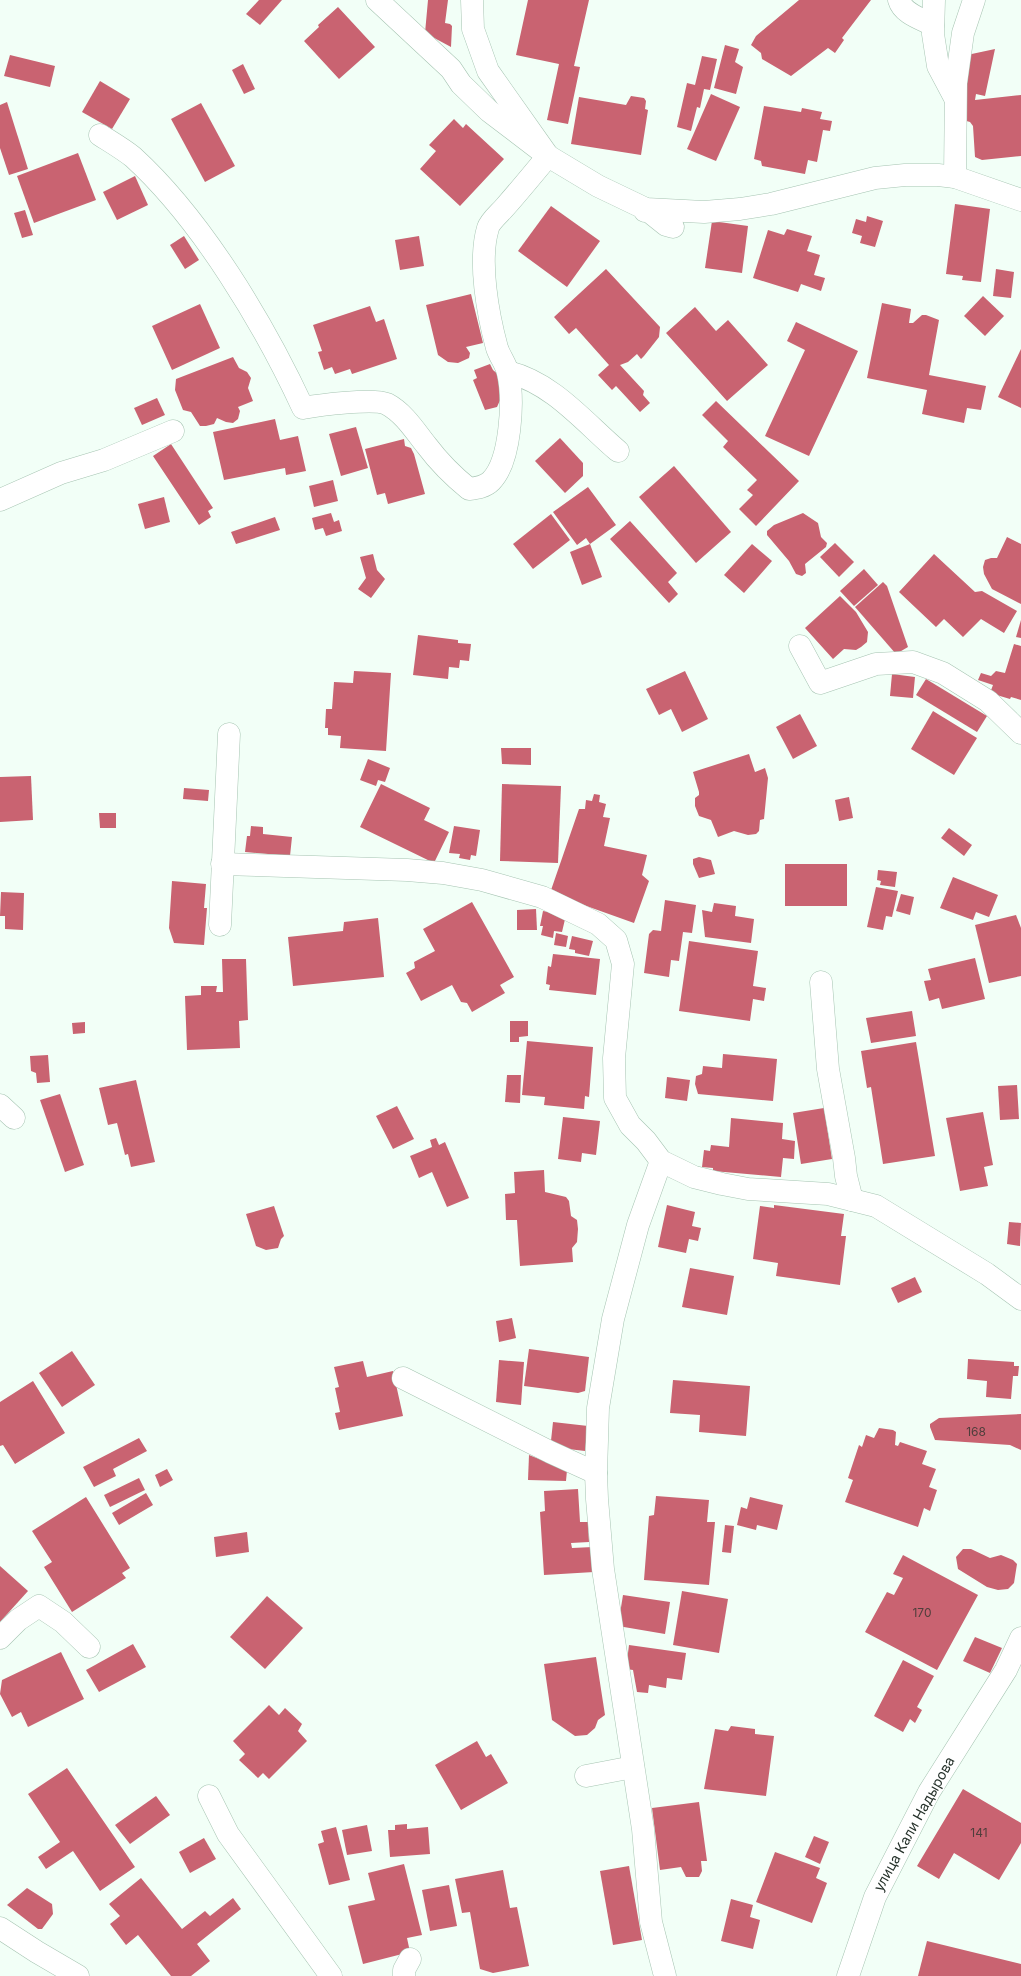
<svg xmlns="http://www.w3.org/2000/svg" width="1021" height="1976" font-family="Inter,sans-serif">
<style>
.building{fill:#c96371}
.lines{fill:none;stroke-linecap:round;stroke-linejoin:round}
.minor-casing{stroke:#a6c4b2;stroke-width:23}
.minor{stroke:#fff;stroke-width:22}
.labels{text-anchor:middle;stroke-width:3;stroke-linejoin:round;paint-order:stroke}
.number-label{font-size:12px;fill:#4f3e3c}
.street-label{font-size:14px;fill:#26322b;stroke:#fff}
</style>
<rect width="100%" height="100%" fill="#f2fff7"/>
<g class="building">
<path d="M259 0H282L260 25 246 14Z"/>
<path d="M428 0H448L445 23 450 24 452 26 451 47 425 33Z"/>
<path d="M528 0H589L574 66 580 67 568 124 547 120 559 64 516 55Z"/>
<path d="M799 0H871L842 38 844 40 835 53 828 48 791 76 762 59 761 53 751 45 756 36Z"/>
<path d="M338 7 375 47 339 79 304 41 319 27 318 25Z"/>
<path d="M725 45 739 49 735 62 743 67 736 94 714 88Z"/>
<path d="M995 49 985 96 976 94 975 100 1021 95V156L982 160 975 157 973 126 970 122 963 120 967 55Z"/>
<path d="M10 55 55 66 50 87 4 76Z"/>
<path d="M702 56 717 59 710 90 704 89 700 108 697 107 691 131 677 127 687 83 695 85Z"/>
<path d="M243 64 255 89 244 94 232 70Z"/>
<path d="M100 81 130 99 112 129 82 112Z"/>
<path d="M711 94 740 107 716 161 687 149Z"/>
<path d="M631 96 644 98 646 101 645 109 648 110 641 155 571 144 579 97 626 105Z"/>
<path d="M7 102 28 169 9 175 0 148V105Z"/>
<path d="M201 103 235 166 205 182 171 119Z"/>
<path d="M764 106 801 112 802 108 822 112 820 119 832 121 830 131 823 130 817 162 808 160 805 174 762 166 761 161 754 159Z"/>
<path d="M454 119 463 128 466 124 504 159 460 206 420 169 436 151 429 145Z"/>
<path d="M78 153 96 200 34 223 17 176Z"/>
<path d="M135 176 148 205 117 220 103 192Z"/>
<path d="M955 204 990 209 981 282 962 280 963 276 946 274Z"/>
<path d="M551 206 600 241 567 287 518 251Z"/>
<path d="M25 210 33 235 22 238 14 213Z"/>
<path d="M867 216 883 221 875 247 860 243 862 236 852 233 856 219 866 222Z"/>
<path d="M712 221 748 226 742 273 705 268Z"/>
<path d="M787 229 812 236 807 251 820 255 814 275 825 278 821 291 801 284 798 292 753 278 768 230 784 235Z"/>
<path d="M184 236 199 260 185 269 170 245Z"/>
<path d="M419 236 424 266 400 270 395 240Z"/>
<path d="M606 269 660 327 659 337 644 356 641 359 637 354 628 362 620 365 644 391 643 395 650 403 640 412 616 386 612 390 598 375 609 365 576 328 569 334 554 317Z"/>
<path d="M996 269 1014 272 1011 298 993 296Z"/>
<path d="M471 294 483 343 466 347 470 353 469 358 458 363 448 362 438 355 426 305Z"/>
<path d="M983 296 1004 316 985 336 964 316Z"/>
<path d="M882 303 911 309 909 323H913L922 315H926L939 320 929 375 986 386 981 410 967 408 964 423 922 414 927 390 867 378Z"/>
<path d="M200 304 220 348 172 370 152 326Z"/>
<path d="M370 306 376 322 384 319 397 359 352 374 350 369 335 374 332 367 324 370 318 352 322 351 313 325Z"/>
<path d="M695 307 716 331 728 320 768 365 727 401 666 333Z"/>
<path d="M796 322 858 351 809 456 765 436 805 350 787 341Z"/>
<path d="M1021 349V408L998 397Z"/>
<path d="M233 357 239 368 247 372 251 378 248 388 253 401 238 407 240 411 238 419 233 423 226 422 217 418 214 424 206 426H200L191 412 183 410 175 390 176 379Z"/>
<path d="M490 364 493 370 501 377V398L497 407 485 410 473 380 477 378 474 370Z"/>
<path d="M157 398 165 415 142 425 134 408Z"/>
<path d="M716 401 799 481 756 526 739 509 753 495 747 490 757 480 723 447 728 441 702 415Z"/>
<path d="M275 419 280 440 298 436 306 471 286 475 285 468 224 480 213 432Z"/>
<path d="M356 427 368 468 341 476 329 434Z"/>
<path d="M560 438 583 463V476L565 493 535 461Z"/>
<path d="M404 439 405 446 411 448 414 454 425 494 388 504 385 493 377 495 365 449Z"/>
<path d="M171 444 213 508 208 511 211 517 199 525 153 456Z"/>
<path d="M674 466 731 532 696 563 639 497Z"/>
<path d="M333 480 338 501 314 507 309 486Z"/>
<path d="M588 487 616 525 590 544 586 538 577 545 553 512Z"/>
<path d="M164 497 170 522 145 529 138 504Z"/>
<path d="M331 513 334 522 339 520 342 531 326 536 323 528 315 530 312 518Z"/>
<path d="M803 513 818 523 821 537 827 543 826 547 805 564 806 573 802 576 796 574 789 561 767 535V531L774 525Z"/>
<path d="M551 514 570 540 533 569 513 544Z"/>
<path d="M275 517 280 530 236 544 231 532Z"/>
<path d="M630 521 677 573 668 582 678 594 669 603 610 539Z"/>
<path d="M1007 537 1021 544V604L992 589 984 574 983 567 985 560 991 558H997Z"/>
<path d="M835 543 854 562 839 577 820 557Z"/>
<path d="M590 544 602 577 582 585 570 552Z"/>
<path d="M752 544 772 561 744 593 724 575Z"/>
<path d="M373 554 377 570 385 579 371 598 358 589 366 578 360 557Z"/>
<path d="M934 554 975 592 982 591 1017 611 1004 633 981 619 963 637 944 619 936 627 899 592Z"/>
<path d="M864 569 878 585 854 606 840 591Z"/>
<path d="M883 582 887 586 908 647 896 654 855 607Z"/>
<path d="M840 596 856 612 868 632 867 642 861 647 856 650 844 649 833 659 805 628Z"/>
<path d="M1021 620V638L1016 637Z"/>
<path d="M418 635 458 640V643L471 644 469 661 460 660 459 668 449 667 448 679 413 675Z"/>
<path d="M1014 644 1021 646V700L1011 697 1010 699 990 693 993 685 978 680 981 673 991 676 996 671 1005 673Z"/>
<path d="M354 671 391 673 386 751 340 748 341 736 328 735V728H325L326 709H332L334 682 353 683Z"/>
<path d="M685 671 708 719 682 732 671 709 659 715 646 689Z"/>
<path d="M892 674 915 677 913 698 890 696Z"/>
<path d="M926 679 987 716 977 732 916 695Z"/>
<path d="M933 711 977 738 954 775 911 749Z"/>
<path d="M800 714 817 746 793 759 776 727Z"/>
<path d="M501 748H531V765L502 764Z"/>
<path d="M749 754 755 772 765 768 768 778 764 819 760 820 759 831 756 834 748 835 734 831 718 837 711 820 699 816 695 806V798L699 795V792L693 772Z"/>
<path d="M368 759 390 768 385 782 378 780 376 786 360 780Z"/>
<path d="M31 776 33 820 0 822V777Z"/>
<path d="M381 784 430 808 424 820 449 832 434 863 360 827Z"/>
<path d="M502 784 561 786 558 863 500 861Z"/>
<path d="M184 788 209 790 208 801 183 799Z"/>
<path d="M594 794 600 795 599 802 606 804 603 817 610 818 604 846 647 855 642 875 649 881 634 923 550 893 579 809H585L586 800 592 801Z"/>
<path d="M849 797 853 818 839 821 835 800Z"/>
<path d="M99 813H116V828H100Z"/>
<path d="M251 826 263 827V834L292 837 290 856 245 852 247 836H250Z"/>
<path d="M454 826 480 830 476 856 471 855 470 860 459 858 460 854 449 853Z"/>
<path d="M949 828 972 845 964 856 941 838Z"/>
<path d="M699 857 711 860 715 874 699 878 693 864V859Z"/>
<rect x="785" y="864" width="62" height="42"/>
<path d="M878 870 897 872 895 887 880 885 881 881 877 880Z"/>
<path d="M953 877 998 895 989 917 976 912 973 920 940 908Z"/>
<path d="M172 881 206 884 204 908H207L204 945 174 943 169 928Z"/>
<path d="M876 887 898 891 892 917 886 916 883 930 867 927Z"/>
<path d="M1 892 24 893 23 930 5 929V916H0Z"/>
<path d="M901 894 914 897 910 915 896 911Z"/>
<path d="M665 900 696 905 692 933 683 932 679 961 671 960 669 977 644 973 649 934 653 930 661 931Z"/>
<path d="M472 902 514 977 500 985 505 993 472 1012 467 1003 461 1002 452 985 421 1001 406 973 415 968 414 962 435 951 423 929Z"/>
<path d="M714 903 736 906 735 916 754 919 751 943 705 937 702 910 712 912Z"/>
<path d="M536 909 537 930H517V910Z"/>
<path d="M543 911 566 915 562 932 554 931 553 938 541 935 543 926H540Z"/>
<path d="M1016 915 1021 928V976L989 983 975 925Z"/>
<path d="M378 918 384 977 293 986 288 937 343 931 344 922Z"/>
<path d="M556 933 568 936 566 947 554 945Z"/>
<path d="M572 936 593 941 589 956 575 953V950L569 949Z"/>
<path d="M689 941 758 951 753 986 766 988 764 1001 753 999 750 1021 679 1011Z"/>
<path d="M553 954 600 959 596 995 549 990 550 985 546 984 548 966 551 967Z"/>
<path d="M975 958 985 999 942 1009 939 998 929 1001 924 981 931 980 928 969Z"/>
<path d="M222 959H246L248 1020 239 1021 240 1048 187 1050 185 996 201 995V986H217L216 992H223Z"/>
<path d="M912 1011 916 1036 871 1043 866 1018Z"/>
<path d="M510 1021H528V1036L519 1037V1042H510Z"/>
<path d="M85 1022V1033L73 1034 72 1023Z"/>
<path d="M527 1041 593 1047 589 1097 585 1096 584 1109 544 1105 545 1097 522 1095Z"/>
<path d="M916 1042 935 1156 883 1164 871 1087 867 1088 861 1051Z"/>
<path d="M723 1054 777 1059 773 1101 698 1094 695 1084 696 1076 702 1074 703 1066 722 1068Z"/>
<path d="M48 1055 50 1082 37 1083 36 1073 31 1071 30 1056Z"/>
<path d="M507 1075H521L520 1103 505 1102Z"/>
<path d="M667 1077 690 1080 687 1101 665 1098Z"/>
<path d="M136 1080 155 1162 131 1167 128 1154 125 1155 117 1123 108 1125 99 1088Z"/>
<path d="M1017 1085 1019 1119 1000 1120 998 1086Z"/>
<path d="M60 1094 84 1165 65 1172 40 1100Z"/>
<path d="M397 1106 414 1139 393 1149 376 1116Z"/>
<path d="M824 1108 832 1159 801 1164 793 1113Z"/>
<path d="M983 1112 993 1165 984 1167 988 1186 960 1191 946 1118Z"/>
<path d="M563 1117 600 1121 596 1155 582 1153 581 1162 558 1159Z"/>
<path d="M731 1118 783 1123 782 1139 795 1141 794 1159 783 1158 781 1177 713 1171V1168L702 1167 704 1150 710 1151 711 1145 729 1147Z"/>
<path d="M436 1138 439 1145 445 1142 469 1198 447 1207 432 1172 419 1178 410 1156 432 1147 430 1140Z"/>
<path d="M544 1170 545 1192 566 1197 569 1201 571 1216 577 1220 578 1229 577 1242 572 1248 573 1262 520 1266 517 1220H506L505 1194 515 1193 514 1172Z"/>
<path d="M667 1205 695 1212 692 1226 701 1228 698 1241 689 1239 686 1253 658 1247Z"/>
<path d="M774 1205 844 1214 841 1236H846L840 1285 776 1276 778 1263 753 1259 760 1206 774 1208Z"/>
<path d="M274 1206 284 1236 281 1239 278 1248 266 1250 256 1246 246 1214Z"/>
<path d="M1009 1222 1021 1223 1020 1246 1007 1244Z"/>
<path d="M690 1268 734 1276 727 1315 682 1307Z"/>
<path d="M915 1277 922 1292 898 1303 891 1288Z"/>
<path d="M512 1318 516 1338 499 1342 496 1321Z"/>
<path d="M529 1349 589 1357 585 1391 578 1393 524 1386Z"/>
<path d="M72 1351 95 1385 62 1407 39 1373Z"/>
<path d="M968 1359 1014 1362V1366H1019L1018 1376H1013L1011 1399 986 1397 987 1381 967 1379Z"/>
<path d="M499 1360 524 1362 521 1405 496 1402Z"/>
<path d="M363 1361 367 1377 393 1371 403 1416 339 1430 335 1413 340 1412 335 1388 339 1387 334 1367Z"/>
<path d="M673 1380 750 1386 746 1436 699 1432 700 1415 670 1413Z"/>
<path d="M33 1381 65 1433 15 1464 3 1445 0 1446V1402Z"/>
<path d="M1021 1414V1450L1010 1445 935 1440 930 1427V1424L939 1418Z"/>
<path d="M553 1422 588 1426 585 1451 560 1448 550 1450Z"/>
<path d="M879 1428 893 1430 896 1432 895 1445 898 1446 900 1442 927 1451 922 1464 936 1469 929 1487 937 1490 930 1511 924 1508 918 1527 845 1502 853 1480 848 1478 859 1445 862 1447 866 1435 874 1438Z"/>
<path d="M139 1438 147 1451 113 1469 116 1476 94 1487 83 1467Z"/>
<path d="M529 1455 567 1470 566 1481 528 1480Z"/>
<path d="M167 1469 173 1480 160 1487 155 1475Z"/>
<path d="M139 1478 145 1490 110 1507 104 1495Z"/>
<path d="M578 1489 580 1522H588L589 1542 571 1543 572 1548 593 1547 594 1572 544 1575 540 1512 545 1511 544 1491Z"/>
<path d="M146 1493 153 1505 119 1525 112 1513Z"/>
<path d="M656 1496 709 1500 707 1522H715L709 1585 644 1580 649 1516 654 1515Z"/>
<path d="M86 1497 130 1568 122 1573 126 1578 72 1612 44 1567 52 1562 32 1531Z"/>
<path d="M750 1497 783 1505 777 1530 757 1525 756 1530 737 1525 741 1507 747 1509Z"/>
<path d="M725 1525 734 1526 731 1553 722 1552Z"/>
<path d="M247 1532 249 1552 216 1557 214 1537Z"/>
<path d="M963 1549H971L990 1558 1001 1555 1013 1560 1017 1564 1014 1583 1008 1589 998 1590 987 1587 958 1569 956 1557Z"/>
<path d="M903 1555 978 1595 937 1670 865 1632 887 1592 894 1595 903 1578 893 1574Z"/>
<path d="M0 1566 28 1591 0 1622Z"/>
<path d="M682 1591 728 1599 719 1653 673 1645Z"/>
<path d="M623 1595 670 1602 665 1634 618 1626Z"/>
<path d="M267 1596 303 1628 265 1669 230 1637Z"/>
<path d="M975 1637 1002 1648 990 1673 963 1661Z"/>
<path d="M133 1644 146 1667 99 1692 86 1670Z"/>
<path d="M629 1645 686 1653 682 1680 667 1678 666 1688 649 1685 648 1693 637 1692 633 1670 626 1669Z"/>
<path d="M61 1652 84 1699 28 1727 21 1712 12 1717 0 1694 2 1680Z"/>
<path d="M596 1657 605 1715 598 1720 595 1728 587 1735 575 1736 552 1720 544 1664Z"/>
<path d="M903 1660 934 1676 917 1707 922 1710 915 1723 910 1719 903 1732 874 1716Z"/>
<path d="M269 1705 279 1715 285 1708 302 1724 298 1731 307 1741 269 1779 263 1773 258 1778 239 1760 245 1754 233 1741Z"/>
<path d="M731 1726 755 1729V1734L774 1736 766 1796 704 1789 715 1729 728 1731Z"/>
<path d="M477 1741 486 1757 491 1754 508 1783 461 1810 435 1765Z"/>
<path d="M67 1768 135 1867 100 1891 73 1851 46 1869 38 1857 60 1842 28 1794Z"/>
<path d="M963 1789 1021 1823V1843L999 1880 954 1853 939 1879 917 1866Z"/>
<path d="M156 1796 170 1815 130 1844 115 1825Z"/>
<path d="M699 1802 707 1861H701L702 1871 699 1877H686L681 1867 660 1870 652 1808Z"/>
<path d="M407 1824V1829L428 1827 430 1854 390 1857 388 1830H395V1825Z"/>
<path d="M367 1825 372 1851 347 1855 342 1830Z"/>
<path d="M336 1827 350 1880 329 1885 318 1844 324 1842 321 1831Z"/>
<path d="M814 1836 829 1842 820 1864 805 1857Z"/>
<path d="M204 1838 216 1859 190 1873 179 1852Z"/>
<path d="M775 1852 820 1868 816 1878 827 1883 812 1923 756 1902Z"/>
<path d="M404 1864 422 1935 407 1938 410 1952 363 1964 348 1906 375 1900 368 1873Z"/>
<path d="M629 1866 642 1940 613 1945 600 1871Z"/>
<path d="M503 1870 510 1908 517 1907 529 1966 493 1973 480 1969 470 1912 462 1913 455 1879Z"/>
<path d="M141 1878 182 1929 205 1911 210 1916 233 1898 241 1909 197 1944 210 1961 191 1976H171L138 1935 126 1945 110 1924 120 1916 109 1904Z"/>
<path d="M449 1885 457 1926 430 1931 422 1890Z"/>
<path d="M27 1888 52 1904 53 1914 42 1929H38L7 1905Z"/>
<path d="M731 1899 753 1905 750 1917 760 1920 753 1949 721 1941Z"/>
<path d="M927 1941 1021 1964V1976H918Z"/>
</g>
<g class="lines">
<g class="minor-casing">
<g id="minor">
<path d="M377 0 451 69 461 84 489 111 548 156 598 186 646 209 704 212 740 209 771 204 875 178 905 175H938L955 177 1021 200"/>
<path d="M899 0C903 14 922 19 933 25"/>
<path d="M934 0 933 34 938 66 955 98"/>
<path d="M100 135C111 142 123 149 133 157 202 220 264 324 303 408 319 405 374 398 387 404 404 413 415 431 427 446 439 462 453 476 469 489 477 488 485 487 491 481 511 461 514 400 508 373 506 364 500 357 497 348 488 315 478 261 488 228 490 221 500 213 505 207 520 190 534 173 548 156L488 71 473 29 472 0"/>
<path d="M955 177 956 83 963 33 974 0"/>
<path d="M645 211 646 209 666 225 673 227"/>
<path d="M508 372C553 383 584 422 618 451"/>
<path d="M0 500 61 473 104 460 173 431"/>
<path d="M800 646 820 683 876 664 913 662 943 673 988 701 1021 733"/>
<path d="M222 864 407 870 443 873 482 880 542 897 598 924 616 940 623 964 614 1058 615 1098 630 1125 646 1141 661 1161 694 1177 722 1184 748 1189 828 1194 876 1206 987 1274 1021 1299"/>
<path d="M220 925 229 734"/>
<path d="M821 982 828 1069 844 1158 846 1176 852 1200"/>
<path d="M0 1105 14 1118"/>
<path d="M661 1161 638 1225 613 1319 598 1408 596 1473 597 1499 603 1569 643 1829 651 1922 665 1976"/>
<path d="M403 1378 550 1452 596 1473"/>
<path d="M0 1638 18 1620 39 1606 63 1622 89 1647"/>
<path d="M586 1776 633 1767"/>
<path d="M209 1796 228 1834 331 1976"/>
<path d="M0 1928 37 1952 78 1976"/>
<path d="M404 1976V1970L410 1959"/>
<path d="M848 1976 875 1897 929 1792 1006 1670 1021 1638"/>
</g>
</g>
<use href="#minor" class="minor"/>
</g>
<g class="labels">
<g class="number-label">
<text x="976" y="1436">168</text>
<text x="922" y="1617">170</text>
<text x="979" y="1837">141</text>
</g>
<g class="street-label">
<text transform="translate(914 1824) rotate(-61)" y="5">улица Кали Надырова</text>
</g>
</g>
</svg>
